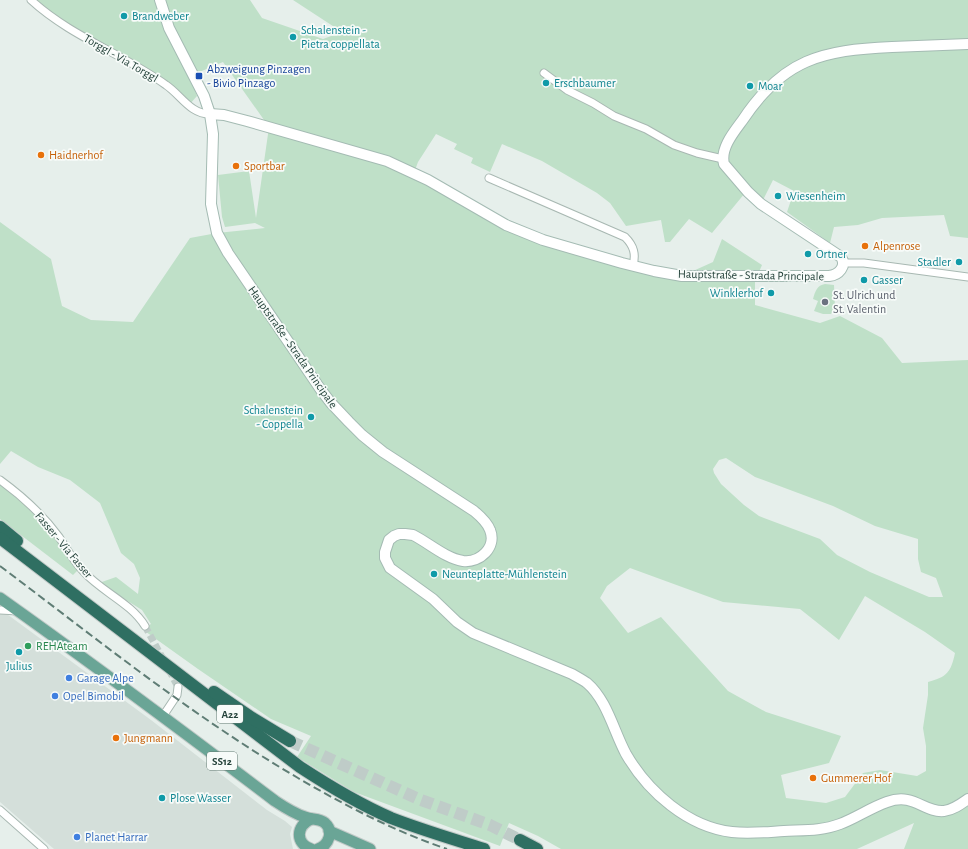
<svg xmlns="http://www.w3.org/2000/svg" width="968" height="849" font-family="'Alegreya Sans',sans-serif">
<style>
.built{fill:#d4dfda}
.green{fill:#bfe0c8;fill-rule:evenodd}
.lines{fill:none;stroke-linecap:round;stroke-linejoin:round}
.street-tunnel{stroke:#bfccc8;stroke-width:7;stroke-dasharray:7 3.5;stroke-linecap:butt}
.highway-tunnel{stroke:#bfccc8;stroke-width:12;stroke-dasharray:12 6;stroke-linecap:butt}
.street-casing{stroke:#a8b8b2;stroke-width:9}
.secondary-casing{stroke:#a4bbb3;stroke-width:12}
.primary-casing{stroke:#c2cac8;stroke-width:13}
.highway-casing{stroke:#c2cac8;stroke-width:14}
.street{stroke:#fff;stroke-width:7}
.secondary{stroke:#fff;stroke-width:10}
.primary{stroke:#6aa596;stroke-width:11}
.highway{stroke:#2f6f62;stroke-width:12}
.rail{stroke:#5f7d75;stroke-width:2;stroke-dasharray:8 4;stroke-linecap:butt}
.culture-dot{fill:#0f9aa8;stroke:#f7fbf9;stroke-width:1.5}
.transit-dot{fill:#1a4fb4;stroke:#f7fbf9;stroke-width:1.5}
.food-dot{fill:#e8710a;stroke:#f7fbf9;stroke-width:1.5}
.worship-dot{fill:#6b7280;stroke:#f7fbf9;stroke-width:1.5}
.leisure-dot{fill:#2e9e5b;stroke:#f7fbf9;stroke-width:1.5}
.shop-dot{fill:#3f7fe0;stroke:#f7fbf9;stroke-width:1.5}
.labels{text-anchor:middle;stroke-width:3.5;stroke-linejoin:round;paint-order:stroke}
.shield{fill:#f7fbf9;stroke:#637a73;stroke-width:1}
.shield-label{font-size:11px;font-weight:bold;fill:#24423a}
.culture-label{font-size:12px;fill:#0d838f;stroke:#f7fbf9;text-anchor:start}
.street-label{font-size:12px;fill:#24423a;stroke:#f7fbf9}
.transit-label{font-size:12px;fill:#164399;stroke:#f7fbf9;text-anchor:start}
.food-label{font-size:12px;fill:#c56008;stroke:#f7fbf9;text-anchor:start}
.worship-label{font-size:12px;fill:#5b616d;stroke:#f7fbf9;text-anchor:start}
.leisure-label{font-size:12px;fill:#27864d;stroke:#f7fbf9;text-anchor:start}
.shop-label{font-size:12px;fill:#366cbe;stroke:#f7fbf9;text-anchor:start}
</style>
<rect width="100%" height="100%" fill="#e6efeb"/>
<path class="built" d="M0 609 151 720 267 810 285 821 292 827 290 834 293 849H54L0 802Z"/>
<g class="green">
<path d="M31 0H250L262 18 323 39 342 32 293 0H968V238L950 236 944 215 882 218 858 225 834 227 830 243 787 212 794 191 773 180 760 206 745 193 712 233 689 219 670 242H665L661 220 626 226 610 203 597 193 542 161 502 144 490 172 471 163 473 158 454 149 457 144 436 134 418 162 414 173 506 225 682 276 713 262 722 239 762 265 755 281V305L820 323 840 316 882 338 902 363 968 360V849H904L914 823 857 849H561L538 836 509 823 500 846 354 792 297 757 311 736 271 719 198 669 142 629 151 624 142 610 99 583 116 577 138 594 140 578 134 564 121 553 100 503 70 480 38 467 11 451 0 464V222L51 259 62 306 91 320 133 322 190 238 217 233 265 228 255 223 225 227 222 217 218 175 249 171 256 218 269 127 223 62 190 76 197 96 188 106 179 95 75 32ZM726 458 755 477 833 506 875 526 918 539V559L921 572 936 578 943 597H929L870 572 837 555 820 539 759 516 744 505 721 484 714 473 713 469 719 460ZM630 568 723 602 800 609 839 640 865 596 925 632 955 653C951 672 947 677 928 682V695L923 728 926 746V771L917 776 880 770 863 773 845 797 826 803 786 798 781 775 829 763 841 736 766 712 728 691 661 617 628 633 600 598 607 586Z"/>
<path d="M825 284 834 285 835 308 831 314H823L814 311 818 301 813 299C815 292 817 285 825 284Z"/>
<path d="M0 480 40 514 80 568 73 575 0 519Z"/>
</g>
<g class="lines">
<g class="street-tunnel">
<path d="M145 626 163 659"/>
<path d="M169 670 178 687"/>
</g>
<path class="highway-tunnel" d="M290 741 421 800 490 825 520 840"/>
<g class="street-casing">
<g id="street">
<path d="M31 0C70 36 123 54 166 85 181 95 190 114 210 114"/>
<path d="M544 73 567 90 593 103 614 116 646 129 674 145 697 153 723 159"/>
<path d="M489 178 625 237C634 246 636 254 633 266"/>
<path d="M843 263H864L968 277"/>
<path d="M0 480C22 496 43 515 59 537 67 549 74 562 84 572 102 592 131 603 145 626"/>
<path d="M0 610 18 611"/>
<path d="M163 716 177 695 178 687"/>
<path d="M0 810 44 849"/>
</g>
</g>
<g class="secondary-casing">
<g id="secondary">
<path d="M160 0 169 28 204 96 210 114 213 134 211 204 217 233 228 253 321 390 331 403 349 422 362 435 383 452 474 511C480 516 487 522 490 530 497 547 480 563 463 561 445 558 429 543 413 535L405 534H399L394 536 389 540 385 552V558L390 568 433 599 457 622 473 633 572 674C577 677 583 680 587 683 607 700 614 732 626 754 648 792 688 827 732 832 749 834 767 832 784 831 803 830 822 831 840 824 856 818 870 808 887 802 914 792 924 813 944 811 953 810 961 804 968 799"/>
<path d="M210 114 224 115 247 121 387 161 428 180 506 225 543 240 622 263 654 271 682 276H829C839 275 847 266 841 257L761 204 748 192 724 164C720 149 733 133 742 121 783 59 822 50 892 47 917 46 943 45 968 44"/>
</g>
</g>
<g class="primary-casing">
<g id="primary">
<path d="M0 598C93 664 184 732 275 801 284 807 295 814 305 817 311 820 319 818 325 823 334 831 329 845 318 849"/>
<path d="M329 831 370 849"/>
<path d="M311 849C295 843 296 826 311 819"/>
</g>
</g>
<g class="highway-casing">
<g id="highway">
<path d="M0 527 17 541"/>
<path d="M0 538 300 767C329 786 359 804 391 818 422 830 453 839 484 849"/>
<path d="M214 692 252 718 290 741"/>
<path d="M520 840 537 849"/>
</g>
</g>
<use href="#street" class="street"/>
<use href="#secondary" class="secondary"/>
<use href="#primary" class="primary"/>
<use href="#highway" class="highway"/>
<path class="rail" d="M0 566C97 639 192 716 298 778 346 806 394 831 447 849"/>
</g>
<g class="culture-dot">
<circle cx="124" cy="16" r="4"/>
<circle cx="293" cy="37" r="4"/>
<circle cx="546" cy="83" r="4"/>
<circle cx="750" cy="86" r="4"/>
<circle cx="778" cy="196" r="4"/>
<circle cx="808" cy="254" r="4"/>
<circle cx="959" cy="262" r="4"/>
<circle cx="864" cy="280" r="4"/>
<circle cx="771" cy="293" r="4"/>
<circle cx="311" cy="417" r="4"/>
<circle cx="434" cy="574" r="4"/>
<circle cx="19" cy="652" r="4"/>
<circle cx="162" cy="798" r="4"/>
</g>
<rect class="transit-dot" x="195" y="72" width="8" height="8" rx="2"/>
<g class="food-dot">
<circle cx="41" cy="155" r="4"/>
<circle cx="236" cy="166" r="4"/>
<circle cx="865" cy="246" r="4"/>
<circle cx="116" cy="738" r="4"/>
<circle cx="813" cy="778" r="4"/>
</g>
<circle class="worship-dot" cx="825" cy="302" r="4"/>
<circle class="leisure-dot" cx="28" cy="646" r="4"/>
<g class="shop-dot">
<circle cx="69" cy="678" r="4"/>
<circle cx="55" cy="696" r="4"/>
<circle cx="77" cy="837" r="4"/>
</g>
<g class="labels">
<g class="shield">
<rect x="217" y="705" width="26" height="18" rx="3"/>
<rect x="207" y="752" width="30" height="18" rx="3"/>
</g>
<g class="shield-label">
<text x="230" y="718">A22</text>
<text x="222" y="765">SS12</text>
</g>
<g class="culture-label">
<text x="132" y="20">Brandweber</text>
<text x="301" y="34">Schalenstein -<tspan x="301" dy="14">Pietra coppellata</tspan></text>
<text x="554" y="87">Erschbaumer</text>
<text x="758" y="90">Moar</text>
<text x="786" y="200">Wiesenheim</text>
<text x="816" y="258">Ortner</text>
<text x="951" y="266" text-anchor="end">Stadler</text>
<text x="872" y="284">Gasser</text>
<text x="763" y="297" text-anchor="end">Winklerhof</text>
<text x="303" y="414" text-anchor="end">Schalenstein<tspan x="303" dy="14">- Coppella</tspan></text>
<text x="442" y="578">Neunteplatte-Mühlenstein</text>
<text x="19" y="670" text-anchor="middle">Julius</text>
<text x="170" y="802">Plose Wasser</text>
</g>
<g class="street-label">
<text transform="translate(121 58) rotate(30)" y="4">Torggl - Via Torggl</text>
<text transform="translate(751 275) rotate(1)" y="4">Hauptstraße - Strada Principale</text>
<text transform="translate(293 347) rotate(55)" y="4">Hauptstraße - Strada Principale</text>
<text transform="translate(64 545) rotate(50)" y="4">Fasser - Via Fasser</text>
</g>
<g class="transit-label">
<text x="207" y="73">Abzweigung Pinzagen<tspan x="207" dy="14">- Bivio Pinzago</tspan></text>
</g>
<g class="food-label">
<text x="49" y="159">Haidnerhof</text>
<text x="244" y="170">Sportbar</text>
<text x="873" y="250">Alpenrose</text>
<text x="124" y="742">Jungmann</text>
<text x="821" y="782">Gummerer Hof</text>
</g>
<g class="worship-label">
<text x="833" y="299">St. Ulrich und<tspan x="833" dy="14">St. Valentin</tspan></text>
</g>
<g class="leisure-label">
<text x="36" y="650">REHAteam</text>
</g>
<g class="shop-label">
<text x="77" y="682">Garage Alpe</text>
<text x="63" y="700">Opel Bimobil</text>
<text x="85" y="841">Planet Harrar</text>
</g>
</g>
</svg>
